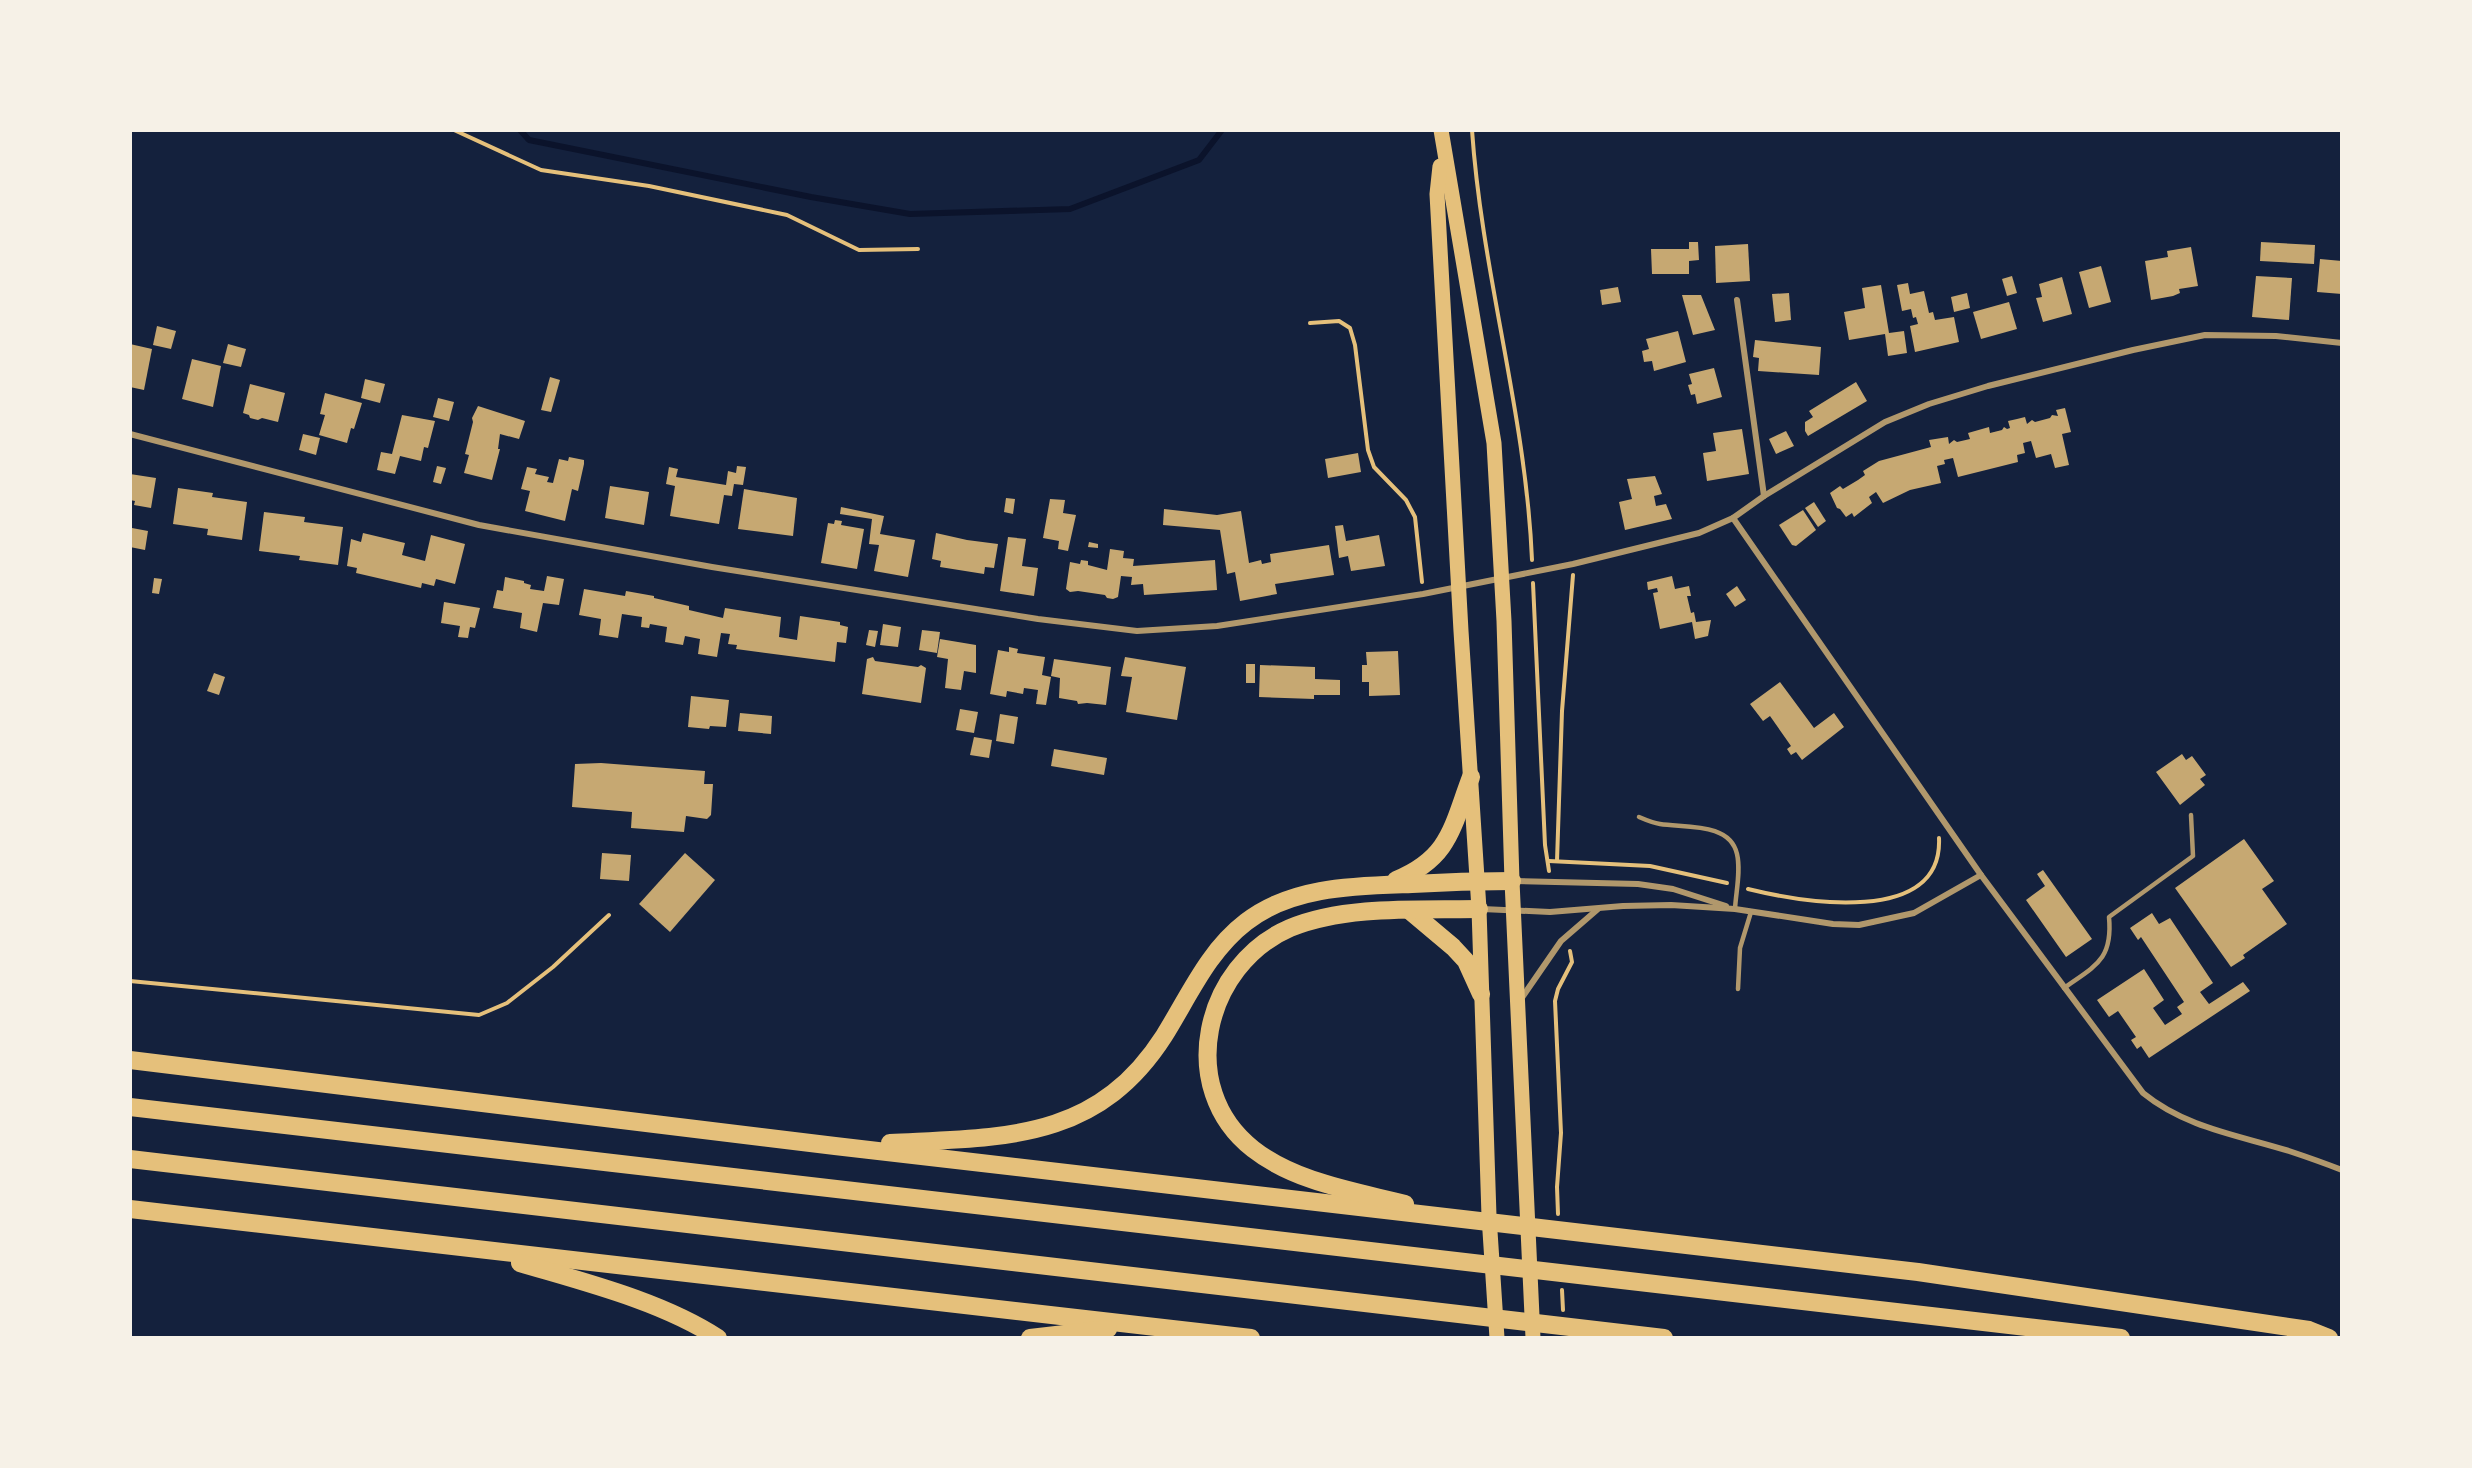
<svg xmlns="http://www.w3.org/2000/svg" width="2472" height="1468" font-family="'Noto Sans',sans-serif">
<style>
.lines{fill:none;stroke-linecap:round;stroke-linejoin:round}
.stream{stroke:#0b132b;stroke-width:6}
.building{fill:#c6a872}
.path{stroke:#e5c07b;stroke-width:4}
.service{stroke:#b1986c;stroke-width:4.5}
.minor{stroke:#b1986c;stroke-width:6}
.primary{stroke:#e5c07b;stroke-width:15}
.motorway{stroke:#e5c07b;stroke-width:18}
</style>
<rect width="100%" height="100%" fill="#14213d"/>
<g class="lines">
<path class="stream" d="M520 130 529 140 811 197 910 214 1070 209 1199 160 1222 130"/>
</g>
<g class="building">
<path d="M1689 242H1698L1699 260 1689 261V274H1652L1651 249H1689Z"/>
<path d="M2261 242 2315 245 2314 264 2260 261Z"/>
<path d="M1748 244 1750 281 1716 283 1715 246Z"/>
<path d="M2191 247 2198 286 2179 289 2180 293 2173 296 2151 300 2145 261 2168 257 2167 251Z"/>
<path d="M2320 259 2342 261V294L2317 292Z"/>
<path d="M2101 266 2111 302 2089 308 2079 272Z"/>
<path d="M2012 276 2017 293 2007 296 2002 279Z"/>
<path d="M2256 276 2292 278 2289 320 2252 317Z"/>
<path d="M2062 277 2072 314 2043 322 2036 298 2042 297 2039 284Z"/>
<path d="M1908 283 1910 294 1924 291 1929 313 1933 312 1935 320 1954 317 1959 342 1915 352 1910 326 1918 324 1916 317 1913 318 1911 309 1902 311 1897 285Z"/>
<path d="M1881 285 1889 333 1904 331 1907 353 1888 356 1885 334 1849 340 1844 312 1865 308 1862 288Z"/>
<path d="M1618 287 1621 302 1602 305 1600 290Z"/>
<path d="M1789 293 1791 320 1775 322 1772 294Z"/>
<path d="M1967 293 1970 308 1954 312 1951 297Z"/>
<path d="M1682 295H1701L1715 330 1693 335Z"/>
<path d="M2009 302 2017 329 1981 339 1973 312Z"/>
<path d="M157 326 176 331 171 349 153 345Z"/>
<path d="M1678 331 1686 362 1654 371 1652 361 1644 362 1642 351 1649 349 1646 339Z"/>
<path d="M1755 340 1821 347 1819 375 1758 371 1759 358 1753 357Z"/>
<path d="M130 344 152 349 144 390 130 387Z"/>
<path d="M228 344 246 349 241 367 223 363Z"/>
<path d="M192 359 221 366 213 407 182 399Z"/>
<path d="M1714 368 1722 397 1697 404 1695 394 1691 395 1688 385 1692 384 1689 374Z"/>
<path d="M550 377 560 380 551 412 541 410Z"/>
<path d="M365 379 385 384 380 403 361 398Z"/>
<path d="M1856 382 1867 401 1808 436 1805 431V422L1813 417 1809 411Z"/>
<path d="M250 384 285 393 278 422 262 418 258 420 250 418 249 415 243 413Z"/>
<path d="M325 393 362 403 354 429 351 428 347 443 319 435 325 415 320 414Z"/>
<path d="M438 398 454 402 449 421 433 417Z"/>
<path d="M478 406 525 421 519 439 500 434 498 449H500L492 480 464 473 469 455 465 454 473 422 472 418Z"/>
<path d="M2065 408 2071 432 2062 434 2069 465 2055 468 2051 454 2036 458 2031 441 2023 443 2025 453 2017 455 2018 462 1958 477 1953 458 1944 460 1945 464 1937 466 1941 483 1910 490 1883 503 1876 492 1869 497 1872 503 1854 517 1852 513 1846 517 1840 509 1837 508 1830 493 1840 486 1843 489 1858 480 1865 475 1863 471 1879 461 1931 447 1929 440 1948 437 1949 444 1954 440 1957 442 1970 439 1968 433 1989 427 1990 433 2002 430 2004 427 2007 429 2010 428 2008 421 2017 419 2025 417 2027 424 2032 420 2035 422 2050 418 2052 415 2058 416 2056 410Z"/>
<path d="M402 415 435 421 428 448 424 447 421 461 400 456 395 474 377 470 381 452 392 454Z"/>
<path d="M1742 429 1749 474 1707 481 1703 453 1716 451 1713 433Z"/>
<path d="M1786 431 1794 446 1776 454 1769 439Z"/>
<path d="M303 434 320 438 316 455 299 450Z"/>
<path d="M1358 453 1361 472 1328 478 1325 459Z"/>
<path d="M569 457 584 460V464L578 491 572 489 565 521 525 511 530 491 521 489 527 467 537 469 535 474 549 477 547 482 553 483 559 459 568 461Z"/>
<path d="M437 466 446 468 441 484 433 482Z"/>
<path d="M737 466 746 467 743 485 734 484 732 496 724 495 719 524 670 516 675 486 666 484 669 467 678 469 676 477 726 485 728 471 736 473Z"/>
<path d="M130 474 156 478 151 508 134 505 135 501 130 500Z"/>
<path d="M1655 476 1662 494 1654 496 1656 506 1666 504 1672 519 1625 530 1619 502 1632 499 1627 479Z"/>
<path d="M610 486 649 492 644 525 605 518Z"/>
<path d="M178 488 213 493 212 497 247 502 242 540 207 535 208 529 173 524Z"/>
<path d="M744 489 797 498 793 536 738 529Z"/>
<path d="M1006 498 1015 499 1013 514 1004 512Z"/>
<path d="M1050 499 1065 500 1063 513 1076 515 1068 551 1058 549 1059 541 1043 538Z"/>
<path d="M1814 502 1826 521 1818 527 1805 508Z"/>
<path d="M841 507 884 516 880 534 915 540 908 577 874 571 879 545 869 544 872 519 840 514Z"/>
<path d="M1164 509 1217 515 1241 511 1249 563 1261 560 1262 564 1271 562 1270 554 1329 545 1334 575 1275 584 1277 594 1240 601 1235 572 1227 574 1220 530 1163 525Z"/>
<path d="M1803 510 1816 530 1796 546 1792 545 1779 525Z"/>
<path d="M264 512 305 517 304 522 343 527 338 565 299 560 300 556 259 551Z"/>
<path d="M835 520 842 521 841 525 864 529 857 569 821 563 828 523 834 524Z"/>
<path d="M1343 525 1346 541 1379 535 1385 566 1351 571 1348 556 1339 558 1335 526Z"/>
<path d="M132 528 148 531 145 550 130 547Z"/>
<path d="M363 533 405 543 402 555 425 561 431 535 465 544 455 584 436 579 434 586 422 583 421 588 356 573 357 568 347 566 351 539 361 542Z"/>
<path d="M936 533 967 540 998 544 994 568 985 567 984 574 940 567 941 561 932 559Z"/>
<path d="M1008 537 1026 539 1022 566 1038 568 1034 596 1000 591Z"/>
<path d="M1089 542 1098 544V548L1088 547Z"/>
<path d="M1110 549 1124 551 1123 558 1134 559 1133 566 1215 560 1217 590 1144 595 1143 584 1131 585 1132 577 1121 576 1118 597 1113 599 1107 598 1105 595 1078 591 1070 592 1066 589 1070 562 1080 564 1081 560 1088 561V565L1107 570Z"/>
<path d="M547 576 564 579 559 605 543 603 537 632 520 628 522 613 493 608 497 590 503 591 505 577 524 581V583L531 585 530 589 544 591Z"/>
<path d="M1672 576 1675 589 1689 586 1691 596H1687L1691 613 1694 612 1696 622 1711 620 1708 636 1695 639 1692 622 1660 629 1653 593 1658 592 1657 588 1648 590 1647 582Z"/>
<path d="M154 578 162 579 159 594 152 593Z"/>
<path d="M1737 586 1746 600 1735 607 1726 594Z"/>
<path d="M584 589 625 596 626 591 654 596V598L689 606V610L723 618 725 608 781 617 779 637 797 640 800 616 840 622V625L848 627 846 643 837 642 835 662 736 649 737 645 728 644 730 634 721 633 717 657 698 654 700 639 685 636 683 645 665 642 667 627 650 624 649 628 641 627 642 617 622 614 618 638 599 635 601 619 579 615Z"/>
<path d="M444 602 480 608 475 628 470 627 468 638 458 637 460 626 441 623Z"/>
<path d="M883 624 901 627 898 647 880 645Z"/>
<path d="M869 630 878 631 875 647 866 645Z"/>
<path d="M922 630 940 632 937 653 919 650Z"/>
<path d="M940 639 976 645V673L964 671 961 690 945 688 948 659 937 657Z"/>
<path d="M1009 647 1018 649 1017 653 1045 657 1042 675 1051 677 1046 705 1036 704 1038 690 1024 688 1023 694 1007 691 1006 697 990 694 998 650 1009 652Z"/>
<path d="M1398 651 1400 695 1369 696V682H1362V665H1367L1366 652Z"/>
<path d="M873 657 875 661 918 667 921 665 926 668 921 703 862 694 867 659Z"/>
<path d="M1125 657 1186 667 1177 720 1126 712 1132 677 1121 676Z"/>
<path d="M1054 659 1111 667 1106 705 1087 703 1078 704 1077 701 1059 698 1060 678 1051 676Z"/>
<rect x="1246" y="664" width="9" height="19"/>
<path d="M1260 665 1315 667V679L1340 680V695H1314V699L1259 697Z"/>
<path d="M214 673 225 677 219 695 207 691Z"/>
<path d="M1780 682 1814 728 1834 713 1844 727 1802 760 1796 752 1791 755 1787 749 1791 746 1770 716 1763 721 1750 704Z"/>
<path d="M691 696 729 700 726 727 710 726 709 729 688 727Z"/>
<path d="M960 709 978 712 974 733 956 730Z"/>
<path d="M740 713 772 716 771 734 738 731Z"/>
<path d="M1000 714 1018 717 1014 744 996 741Z"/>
<path d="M974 737 992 740 989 758 970 755Z"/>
<path d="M1054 749 1107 758 1104 775 1051 766Z"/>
<path d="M2182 754 2186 760 2192 756 2206 775 2200 779 2205 785 2180 805 2156 772Z"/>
<path d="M601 763 705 771 704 784H713L711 815 707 819 686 816 684 832 631 828 632 812 572 807 575 764Z"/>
<path d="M2244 839 2274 881 2262 889 2287 924 2243 955 2245 958 2231 967 2175 888Z"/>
<path d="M602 853 631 855 629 881 600 879Z"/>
<path d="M685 853 715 880 670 932 639 904Z"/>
<path d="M2043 870 2092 939 2066 957 2026 900 2045 886 2037 874Z"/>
<path d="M2152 913 2159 924 2170 918 2213 983 2200 992 2209 1004 2243 982 2250 991 2149 1058 2141 1046 2137 1049 2131 1040 2136 1037 2118 1011 2109 1017 2097 1000 2144 969 2164 1000 2153 1008 2165 1025 2182 1014 2177 1007 2184 1002 2141 937 2138 940 2130 928Z"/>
</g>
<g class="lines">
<g class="path">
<path d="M454 130 541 170 649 186 787 215 859 250 918 249"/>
<path d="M1472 130C1482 275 1526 415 1532 560"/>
<path d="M1310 323 1339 321 1350 328 1355 345 1368 450 1374 467 1406 500 1415 517 1422 582"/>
<path d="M1533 583 1545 845 1549 871"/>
<path d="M1549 861 1650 866 1727 883"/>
<path d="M1557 861 1562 711 1573 575"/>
<path d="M1748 889C1801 902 1943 927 1939 838"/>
<path d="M130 981 479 1015 507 1003 553 967 609 915"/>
<path d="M1558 1214 1557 1187 1561 1133 1555 1001 1558 989 1572 962 1570 951"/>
<path d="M1562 1290 1563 1310"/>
</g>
<g class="service">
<path d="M1639 817C1646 820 1653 823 1660 824 1685 828 1730 822 1737 854 1741 871 1736 891 1735 909"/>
<path d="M2064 988C2095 966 2113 960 2109 917L2193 856 2191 815"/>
<path d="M1738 989 1740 948 1751 912"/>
</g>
<g class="minor">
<path d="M1737 300 1764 496"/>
<path d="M130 434 479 525 712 567 1038 619 1137 631 1217 626 1423 594 1573 564 1699 533 1733 518 1764 496 1885 422 1929 404 1988 386 2133 350 2205 335 2276 336 2342 343"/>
<path d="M1733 518 1981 875 2143 1093C2186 1128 2238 1135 2289 1151 2307 1157 2324 1163 2342 1170"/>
<path d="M1514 881 1638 884 1673 889 1726 906"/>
<path d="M1482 909 1550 912 1623 906 1671 905 1735 909 1833 924 1859 925 1914 913 1981 875"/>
<path d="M1521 999 1561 941 1598 909"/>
</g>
<g class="primary">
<path d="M1441 130 1494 443 1504 621 1512 881 1533 1338"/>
<path d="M1440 166 1437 194 1461 631 1479 909 1489 1216 1497 1338"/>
</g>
<g class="motorway">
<path d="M1396 880C1450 858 1452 827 1471 777"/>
<path d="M1409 910 1453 947 1466 961 1481 994"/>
<path d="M130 1060 835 1146 1918 1272 2309 1330 2329 1338"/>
<path d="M130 1107 2121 1338"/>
<path d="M890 1143C1003 1137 1096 1142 1164 1036 1189 996 1208 951 1246 922 1292 886 1356 886 1412 884 1445 882 1479 881 1512 881"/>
<path d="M130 1159 1664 1338"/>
<path d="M1405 1204C1354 1191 1295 1182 1253 1149 1175 1088 1204 965 1290 928 1345 905 1420 910 1479 909"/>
<path d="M130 1209 1251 1338"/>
<path d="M520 1263C584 1282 661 1301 718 1338"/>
<path d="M1030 1338 1108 1329"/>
</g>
</g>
<rect width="2472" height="1468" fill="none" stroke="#f6f1e7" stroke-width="264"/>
</svg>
